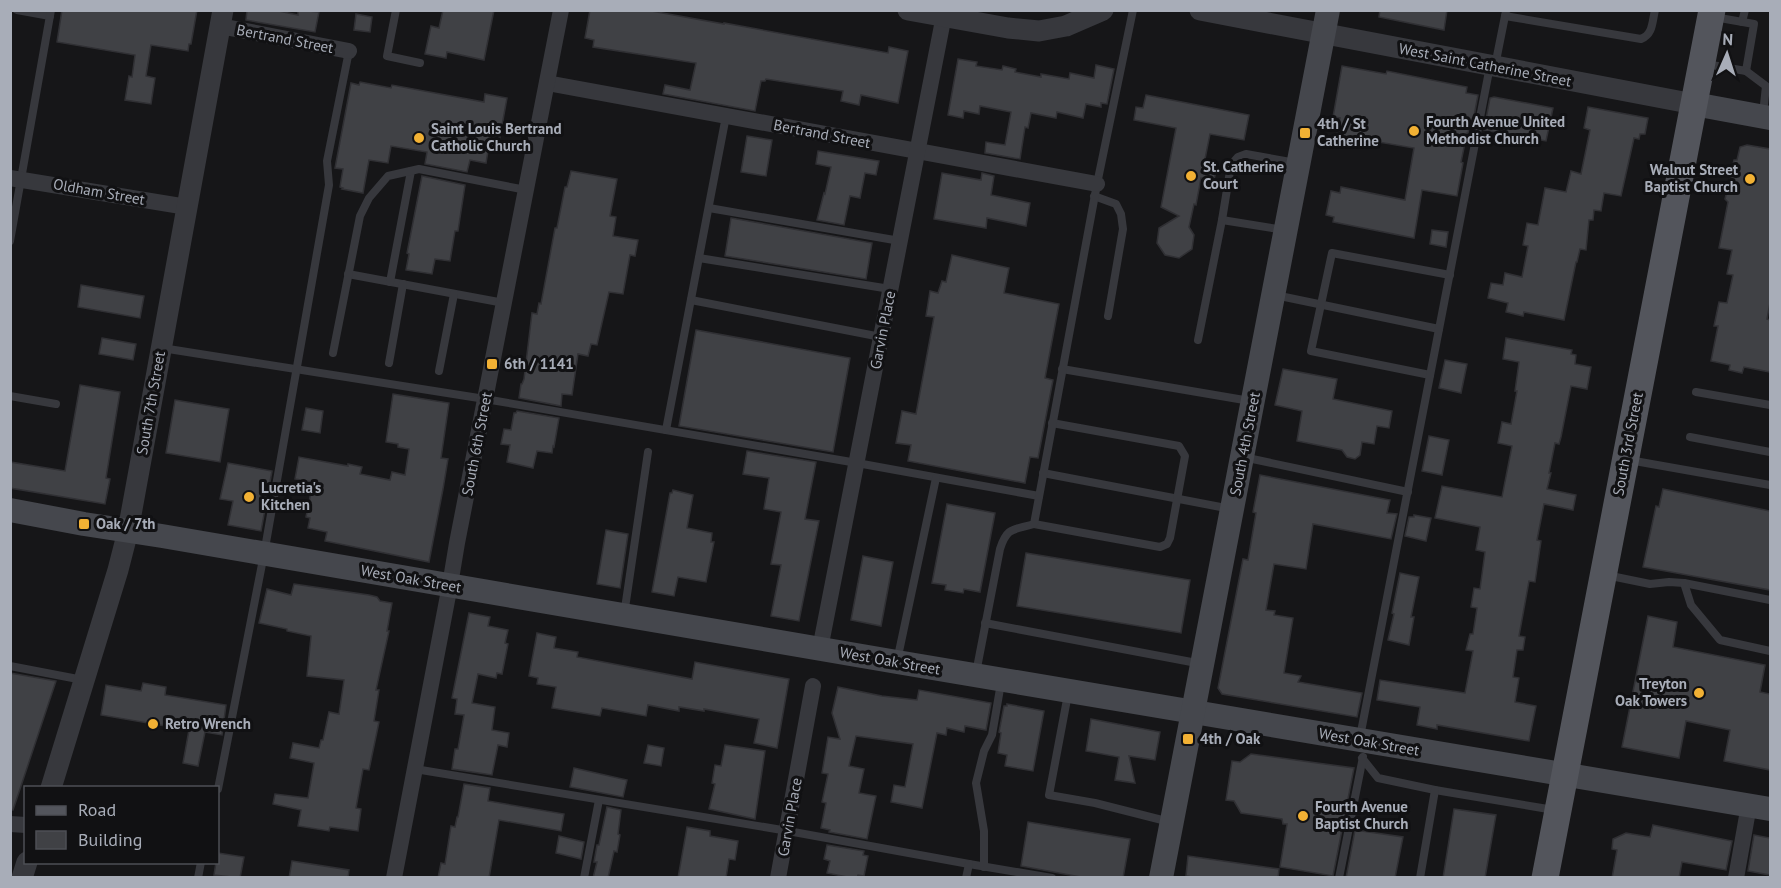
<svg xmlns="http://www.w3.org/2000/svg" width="1781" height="888" font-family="'PT Sans',sans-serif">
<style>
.building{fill:#404145;stroke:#303034;stroke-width:1.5}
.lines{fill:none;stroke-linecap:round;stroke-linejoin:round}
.service{stroke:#37383d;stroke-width:8}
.minor{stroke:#37383d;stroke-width:16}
.tertiary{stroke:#37383d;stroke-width:21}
.secondary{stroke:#45474d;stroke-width:24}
.primary{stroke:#53555c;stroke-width:27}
.poi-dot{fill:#f2b134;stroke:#111113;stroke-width:2}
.labels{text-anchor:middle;stroke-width:6;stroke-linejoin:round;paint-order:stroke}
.street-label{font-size:15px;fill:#a8adb8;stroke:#111113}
.poi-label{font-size:15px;font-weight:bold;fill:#a8adb8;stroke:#111113;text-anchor:start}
</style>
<rect width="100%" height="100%" fill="#161618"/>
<g class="building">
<path d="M62 10H197L191 44H189L188 51 151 45 146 76 155 78 151 104 125 100 129 76 132 77 135 55 57 42Z"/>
<path d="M247 10H274L298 15V10L319 12 315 32 246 20Z"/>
<path d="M443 10H494L484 60 447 52 446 58 425 54 431 26 439 28Z"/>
<path d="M590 10H646L724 24V23L888 53 889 47 908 51 898 103 861 95 859 105 841 101 843 91 766 79 765 81H761L755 111 663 94 665 85 690 90 696 63 593 47 594 40 585 38Z"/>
<path d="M1380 10H1447L1444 30 1379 17Z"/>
<path d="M356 14 372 17 370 32 354 30Z"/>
<path d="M958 59 977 62 976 66 1002 70 1003 66 1016 69 1015 72 1041 77V74L1069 79 1070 73 1094 78 1096 65 1114 69 1107 104 1101 103V107L1086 104 1083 118 1057 112 1056 118 1031 113 1028 128 1025 127 1020 159 985 153 986 142 1005 145 1011 112 980 106 979 114 964 111 963 118 948 115Z"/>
<path d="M1342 66 1386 74 1387 71 1467 87 1466 93 1478 95 1472 127H1469L1468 133H1467L1461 162 1463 163 1457 196 1422 190 1414 238 1333 222 1334 217 1326 215 1331 191 1340 193 1341 187 1405 200 1414 148 1337 135 1340 118 1333 117Z"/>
<path d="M360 82 391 88 392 85 484 102 485 94 507 98 497 153 488 151 486 163 470 160 467 172 425 164 427 152 391 146 388 163 369 160 363 193 342 189 343 188 340 187 343 169 335 168 351 83 359 85Z"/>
<path d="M1146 95 1249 115 1244 140 1210 134 1204 164 1217 166 1214 180 1201 178 1196 205 1194 204 1189 227 1194 235 1192 249 1179 258 1165 255 1157 243 1159 228 1179 216 1161 207 1176 128 1134 120 1136 107 1143 108Z"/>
<path d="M1494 97 1553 108 1546 141 1484 130 1490 98Z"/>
<path d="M1588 107 1648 118 1645 134H1640L1639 139 1634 138 1621 196 1604 193 1601 211 1594 210 1593 220H1589L1586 250 1580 249 1577 262H1576L1564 320 1524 312 1523 316 1506 312 1508 303 1488 298 1491 283 1503 285 1505 273 1522 277 1528 246 1523 245 1527 223 1538 225 1545 188 1566 192 1571 171 1581 174 1590 130 1584 128Z"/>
<path d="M747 136 772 140 766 176 741 172Z"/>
<path d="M1747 145 1770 149V303L1767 319 1770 320V372L1744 367 1742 373 1729 370 1730 365 1711 361 1718 326H1714L1719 302 1727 303 1733 275 1727 274 1732 250 1719 248 1728 202 1725 199 1734 160H1737L1740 147Z"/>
<path d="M818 151 879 161 876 175 865 173 860 198 850 196 844 225 817 220 824 193 825 194 831 167 816 164Z"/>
<path d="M571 171 617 179 610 216 616 217 613 236 638 240 635 256 630 255 623 294 609 292 597 345 591 344 588 356 578 354 572 395 562 394 561 406 519 398 521 384H522L524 379 532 313 537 314 539 303 541 304 555 228H557L565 187H567Z"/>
<path d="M942 173 981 180 982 173 994 176 991 195 1030 203 1026 226 987 218 986 228 934 219Z"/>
<path d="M422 176 465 185 458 231H455L450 261 435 259 432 274 406 270 409 254 407 253Z"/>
<path d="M731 218 872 243 866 279 725 256Z"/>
<path d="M1432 230 1448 232 1446 247 1430 244Z"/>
<path d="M952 255 1009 268 1004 293 1059 304 1045 378 1053 380 1038 458 1030 457 1025 483 908 461 911 445 896 443 902 411 916 414 934 317 926 316 930 291 938 293 942 281 946 282Z"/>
<path d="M81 285 144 296 140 318 78 307Z"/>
<path d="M696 330 850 358 833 452 679 426Z"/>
<path d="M102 338 136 344 133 360 99 354Z"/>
<path d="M1506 338 1572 350 1571 354 1576 355 1575 364 1591 367 1587 389 1571 386 1561 437 1559 444 1555 443 1549 473H1551L1547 489 1576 495 1573 510 1544 504 1537 540 1541 541 1535 582 1529 581 1519 636 1525 637 1523 650H1517L1513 677 1519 678 1515 702 1536 706 1529 741 1437 725V729L1417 725 1420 707 1377 700 1380 680 1465 693 1473 651 1466 650 1470 634H1473L1477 608 1471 607 1474 588 1480 589 1485 552 1476 550 1480 527 1435 518 1442 486 1502 497 1512 446 1498 443 1502 422 1511 424 1517 391H1515L1519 362 1503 359Z"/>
<path d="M1445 360 1467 364 1461 393 1439 388Z"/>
<path d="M1283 369 1337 379 1333 399 1392 411 1389 428 1377 426 1374 444 1362 442 1360 455 1355 459 1347 457 1342 450 1297 441 1302 411 1275 405Z"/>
<path d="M80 385 120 392 106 478 110 479 105 504 10 488V462L65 471Z"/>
<path d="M393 394 449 403 441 458 448 459 443 489 429 562 325 541 327 532 308 528 310 518 306 517 313 482 295 479 299 457 348 466V464L362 467 360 474 390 480 392 472 405 475 409 449 398 447V444L386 442Z"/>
<path d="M175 400 229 409 220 462 166 453Z"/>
<path d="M306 408 323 411 320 433 302 430Z"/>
<path d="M517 411 559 418 554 447 553 446 552 453 537 451 533 468 507 462 510 445 501 444 504 429 511 430 514 413H516Z"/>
<path d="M1429 436 1449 440 1442 475 1422 471Z"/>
<path d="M747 451 816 462 805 519 819 521 799 621 771 616 781 565 771 564 781 512 764 509 769 478 743 474Z"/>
<path d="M228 463 272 471 261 531 228 525 233 501 220 499Z"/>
<path d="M1260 475 1390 500 1387 513 1397 514 1391 539 1313 524 1306 569 1274 564 1266 610 1275 611 1274 615 1293 618 1284 673 1301 676 1298 682 1362 693 1357 717 1222 694 1218 688 1243 559 1248 560 1256 513 1253 512Z"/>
<path d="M1663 489 1770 511V590L1643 567 1656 506 1659 507Z"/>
<path d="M673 490 693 495 687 528 712 533 711 542H714L706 582 678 577 674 596 652 592 670 493H672Z"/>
<path d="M947 504 995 513 980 592 964 589 963 593 945 590 946 585 932 583Z"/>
<path d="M1414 515 1431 518 1426 541 1405 536 1409 517H1414Z"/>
<path d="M606 530 628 534 620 588 597 584Z"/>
<path d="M1026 553 1190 580 1181 633 1017 606Z"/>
<path d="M863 556 893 562 881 626 851 620Z"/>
<path d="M1400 573 1419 577 1411 617H1414L1409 645 1388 640 1394 614 1392 613Z"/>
<path d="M294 584 369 595 377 597 380 601 392 603 387 631H389L376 690H379L374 721 379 722 369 770 363 769 356 808 361 809 358 831 330 827 329 831 298 826 301 810 273 804 275 794 308 798 314 763 290 758 293 743 319 748 321 740H323L329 712 339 714 344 680 307 676 311 636 287 631V629L259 623 267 589 291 595Z"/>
<path d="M469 613 490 617 488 626 508 630 505 643 508 644 502 674 497 673 496 678 478 674 472 703 495 707 492 730 509 733 507 747 498 745 492 775 452 769 455 749H458L464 715 455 714 457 699 452 698Z"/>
<path d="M1648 616 1677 622 1673 647 1765 665 1760 692 1770 694V770L1724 761 1730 730 1686 721 1679 758 1622 747Z"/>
<path d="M537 633 556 637 554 648 578 652 577 657 692 679 695 662 789 679 777 748 754 743 759 719 704 709V711L679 707V711L648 705 646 716 602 708 600 716 552 708 556 687 537 684 538 678 529 676Z"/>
<path d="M10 673 56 681 13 810H10Z"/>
<path d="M143 683 166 687 165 695 226 705 222 735 205 732 198 766 183 763 189 730 101 715 106 685 141 691Z"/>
<path d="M838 687 882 696 917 700 919 690 991 703 986 730 965 726 964 732 947 728 946 735 937 733 922 808 891 802 894 785 905 787 913 744 856 736 849 766 864 769 859 793 876 796 867 839 829 832 830 830 821 828 826 803 822 802 828 774 822 773 828 737 840 739 832 713Z"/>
<path d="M1007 704 1044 711 1033 771 1005 766 1007 755 998 753 1001 733 999 732 1004 706H1007Z"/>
<path d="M1091 719 1160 732 1155 760 1129 756 1135 783 1115 780 1119 757 1086 751Z"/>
<path d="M648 745 664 748 661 766 644 763Z"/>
<path d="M725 745 765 751 755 819 709 809 715 784 712 783 715 765 721 766Z"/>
<path d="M1251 754 1354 768 1333 876 1280 867 1287 824H1283L1282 819 1241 813 1234 801 1226 800 1232 761 1240 762Z"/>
<path d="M574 768 627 780 623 797 570 787Z"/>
<path d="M464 784 490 788 488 801 564 814 561 831 499 820 489 878H438L441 863 445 864 451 826 455 827 457 817H458Z"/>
<path d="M607 807 621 810 618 834 620 835 617 852 614 851 608 878H593L597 862H594L597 845H599Z"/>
<path d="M1454 809 1496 815 1485 878H1443Z"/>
<path d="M1028 822 1130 839 1123 878H1086L1021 866Z"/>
<path d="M1653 825 1732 841 1726 870 1682 862 1679 878H1612L1617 850 1612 849 1613 839 1626 833 1650 837Z"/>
<path d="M687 827 710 831V836L738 841 735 860 729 859 726 878H678Z"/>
<path d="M1355 830 1403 837 1395 878H1346Z"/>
<path d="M1754 835 1770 838V875L1748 871Z"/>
<path d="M559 836 584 842 581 859 556 853Z"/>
<path d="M827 845 864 851 863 855 868 856 864 876 858 875 857 878H852L827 873 830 861 824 859Z"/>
<path d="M218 853 244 857 240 878 214 875 216 862H218Z"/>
<path d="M1188 856 1279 869 1278 878H1198L1186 876Z"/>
<path d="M292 861 349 870 348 878H289Z"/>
</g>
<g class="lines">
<g class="service">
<path d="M17 10 50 16"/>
<path d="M396 10 387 56 420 63"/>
<path d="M1505 16 1641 39C1653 34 1652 23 1655 10"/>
<path d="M1742 22 1745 10"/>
<path d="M1706 64 1746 71 1754 24 1714 17"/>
<path d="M1495 66 1506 11"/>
<path d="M1746 71 1766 86 1763 114"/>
<path d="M1094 196 1116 204 1121 214 1123 229 1108 316"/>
<path d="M709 208 900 241"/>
<path d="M1222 220 1284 230"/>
<path d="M10 241 51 10"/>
<path d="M699 258 890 289"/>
<path d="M348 274 504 303"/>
<path d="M390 282 411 171"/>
<path d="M1275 295 1439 329"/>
<path d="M691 300 881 337"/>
<path d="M1198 340 1222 220 1231 165 1238 157 1246 154 1296 163"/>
<path d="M162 348 485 399 857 463 1039 496"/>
<path d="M333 353 360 216 369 198 388 176 419 169 526 190"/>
<path d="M389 363 403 284"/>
<path d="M1062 369 1250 401"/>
<path d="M439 371 454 294"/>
<path d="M1430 375 1311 351 1332 253 1450 275"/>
<path d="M1696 392 1770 405"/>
<path d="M10 396 56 404"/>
<path d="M666 430 726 116"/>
<path d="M1690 437 1770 452"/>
<path d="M1243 457 1408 492"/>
<path d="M1629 460 1770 485"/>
<path d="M1043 473 1231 509"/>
<path d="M1034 524 1160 547 1167 544 1170 538 1185 456 1179 446 1052 423"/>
<path d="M1606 575 1650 584 1669 582 1684 583 1770 600"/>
<path d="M1684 583 1691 605 1720 640 1770 651"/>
<path d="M624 615 648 452"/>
<path d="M985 623 1202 664"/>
<path d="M897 661 936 478"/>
<path d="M10 666 83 680"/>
<path d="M976 673 1000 549C1007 527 1013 530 1034 524L1097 184 1133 10"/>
<path d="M1068 694 1049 795 1095 803 1170 822"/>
<path d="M1360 737 1490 66"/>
<path d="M1362 758 1378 778 1435 790 1554 810"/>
<path d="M415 769 788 831 969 864 1052 878"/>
<path d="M218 789 264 554 329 185 327 161 349 51"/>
<path d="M984 867V831L976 783 984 751 992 735 1001 683"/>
<path d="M198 878 201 862"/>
<path d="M584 878 599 800"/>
<path d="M966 878 969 864"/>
<path d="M1339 878 1363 757"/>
<path d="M1420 878 1435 790"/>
</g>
<g class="minor">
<path d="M220 26 349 51"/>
<path d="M547 83 1097 184"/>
<path d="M10 178 187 207"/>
<path d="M820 649 945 10"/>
<path d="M10 824 26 825"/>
<path d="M394 878 450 585 457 543 561 10"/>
<path d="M778 878 813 686"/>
<path d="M1736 878 1749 805"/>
</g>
<g class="tertiary">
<path d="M908 10 1008 28 1039 31 1066 26 1103 10"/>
<path d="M1200 10 1694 104"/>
<path d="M51 788 118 570 128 531 223 10"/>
<path d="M22 878 27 862"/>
</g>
<g class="secondary">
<path d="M1694 104 1770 118"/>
<path d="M10 510 84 524 162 536 897 662 1770 809"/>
<path d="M1161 878 1328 10"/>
</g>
<path class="primary" d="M1545 878 1712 10"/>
</g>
<g class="poi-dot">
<circle cx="1414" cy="131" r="6"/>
<rect x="1299" y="127" width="12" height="12" rx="3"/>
<circle cx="419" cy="138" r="6"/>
<circle cx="1191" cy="176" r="6"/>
<circle cx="1750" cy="179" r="6"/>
<rect x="486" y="358" width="12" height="12" rx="3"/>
<circle cx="249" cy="497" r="6"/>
<rect x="78" y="518" width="12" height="12" rx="3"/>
<circle cx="1699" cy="693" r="6"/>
<circle cx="153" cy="724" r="6"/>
<rect x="1182" y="733" width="12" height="12" rx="3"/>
<circle cx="1303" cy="816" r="6"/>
</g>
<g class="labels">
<g class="street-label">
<text transform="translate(285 39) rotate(11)" y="5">Bertrand Street</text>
<text transform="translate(1485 65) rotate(11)" y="5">West Saint Catherine Street</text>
<text transform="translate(822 134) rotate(11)" y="5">Bertrand Street</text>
<text transform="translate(99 192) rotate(10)" y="5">Oldham Street</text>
<text transform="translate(883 330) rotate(-79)" y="5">Garvin Place</text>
<text transform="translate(151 403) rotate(-80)" y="5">South 7th Street</text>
<text transform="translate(477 444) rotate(-79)" y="5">South 6th Street</text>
<text transform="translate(1245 444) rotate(-79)" y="5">South 4th Street</text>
<text transform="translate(1628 444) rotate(-79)" y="5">South 3rd Street</text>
<text transform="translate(411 579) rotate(10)" y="5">West Oak Street</text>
<text transform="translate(890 661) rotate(10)" y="5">West Oak Street</text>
<text transform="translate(1369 742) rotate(10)" y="5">West Oak Street</text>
<text transform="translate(790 817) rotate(-80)" y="5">Garvin Place</text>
</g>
<g class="poi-label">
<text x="1426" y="127">Fourth Avenue United<tspan x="1426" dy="17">Methodist Church</tspan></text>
<text x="1317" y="129">4th / St<tspan x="1317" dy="17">Catherine</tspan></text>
<text x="431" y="134">Saint Louis Bertrand<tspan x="431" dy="17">Catholic Church</tspan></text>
<text x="1203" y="172">St. Catherine<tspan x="1203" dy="17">Court</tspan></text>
<text x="1738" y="175" text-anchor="end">Walnut Street<tspan x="1738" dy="17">Baptist Church</tspan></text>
<text x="504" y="369">6th / 1141</text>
<text x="261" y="493">Lucretia's<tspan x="261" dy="17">Kitchen</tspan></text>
<text x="96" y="529">Oak / 7th</text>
<text x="1687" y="689" text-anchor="end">Treyton<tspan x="1687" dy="17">Oak Towers</tspan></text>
<text x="165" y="729">Retro Wrench</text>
<text x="1200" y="744">4th / Oak</text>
<text x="1315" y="812">Fourth Avenue<tspan x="1315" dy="17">Baptist Church</tspan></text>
</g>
</g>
<rect width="1781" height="888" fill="none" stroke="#a8adb8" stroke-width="24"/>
<rect x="24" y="786" width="195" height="78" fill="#111113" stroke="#4d4f55" stroke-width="1.5"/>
<rect x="36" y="806" width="30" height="9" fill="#53555c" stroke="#4d4f55" stroke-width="1.5"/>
<text x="78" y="816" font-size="18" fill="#a8adb8">Road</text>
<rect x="36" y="831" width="30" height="18" fill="#404145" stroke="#4d4f55" stroke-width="1.5"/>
<text x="78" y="846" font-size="18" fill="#a8adb8">Building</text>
<g transform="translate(1727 54) rotate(3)" stroke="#111113" stroke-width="4.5" paint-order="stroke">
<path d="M0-4.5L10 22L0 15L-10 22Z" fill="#a8adb8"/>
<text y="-9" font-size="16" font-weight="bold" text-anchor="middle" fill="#a8adb8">N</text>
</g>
</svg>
